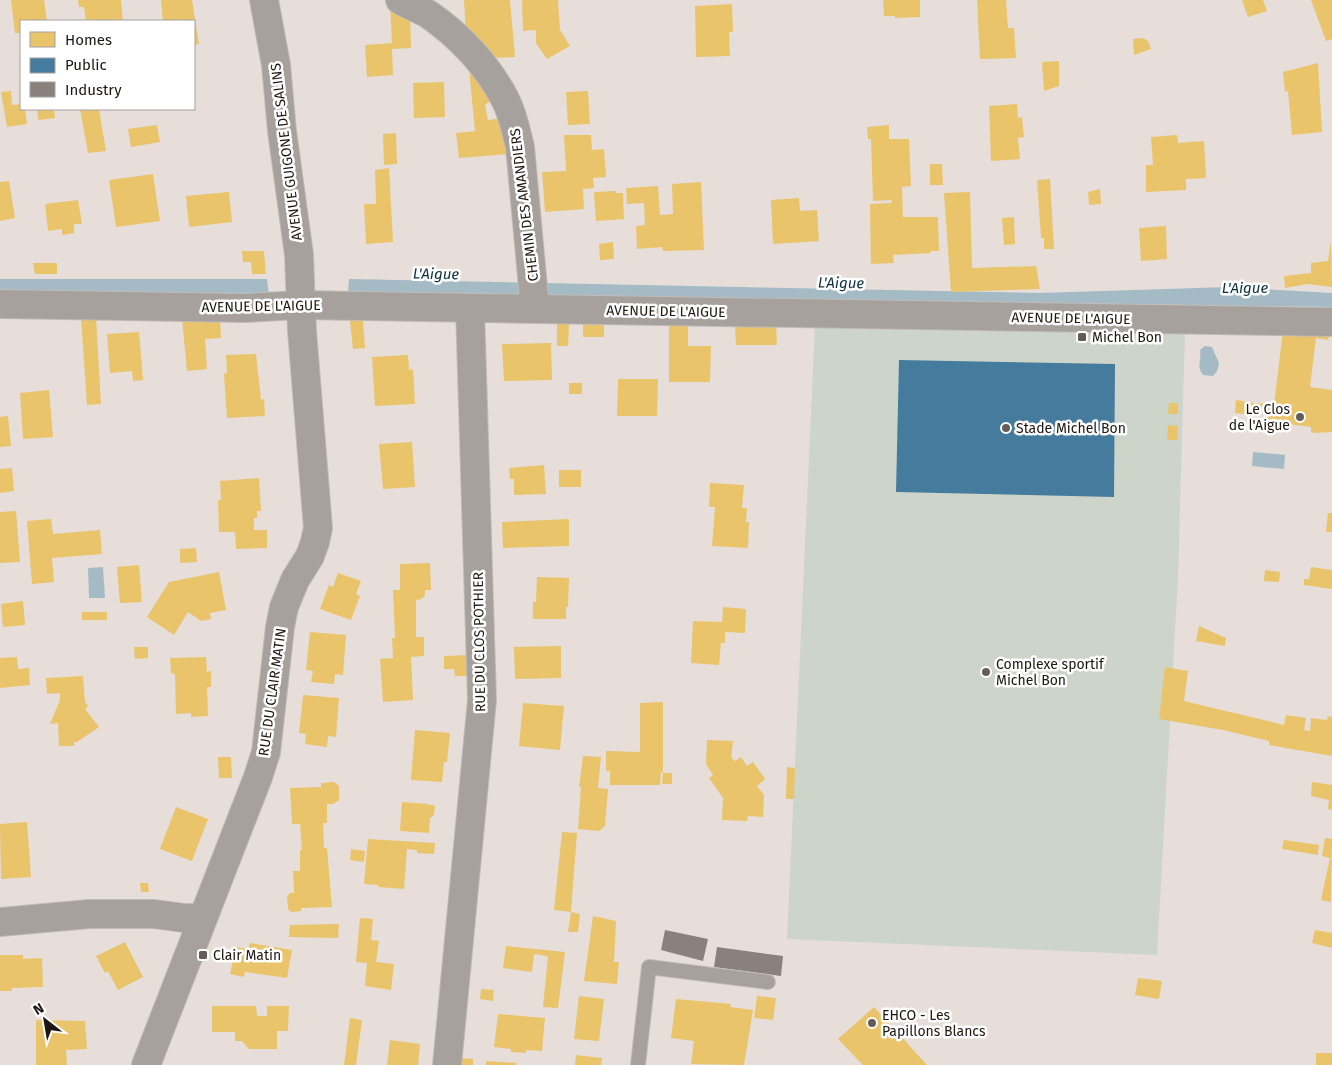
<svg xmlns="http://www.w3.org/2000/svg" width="1332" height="1065" font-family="'Fira Sans',sans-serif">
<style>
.green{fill:#cdd5cb}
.water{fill:#a4bbc6}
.homes{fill:#e9c46a}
.public{fill:#457b9d}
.industry{fill:#8a817c}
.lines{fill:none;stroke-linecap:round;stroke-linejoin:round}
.lane-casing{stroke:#c2bbb7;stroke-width:16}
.street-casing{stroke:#c2bbb7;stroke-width:30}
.lane{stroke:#a6a19d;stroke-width:14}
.street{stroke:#a6a19d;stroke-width:28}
.poi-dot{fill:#635c59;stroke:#fff;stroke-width:2}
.labels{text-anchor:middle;stroke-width:5;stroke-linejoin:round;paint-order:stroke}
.street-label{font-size:14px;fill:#1c1614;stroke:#fff}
.poi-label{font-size:14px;fill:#1c1614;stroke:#fff;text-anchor:start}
.water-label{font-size:15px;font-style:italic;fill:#0c2f3d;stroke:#fff}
</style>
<rect width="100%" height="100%" fill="#e7deda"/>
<path class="green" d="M815 326 1185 334 1178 577 1157 955 787 939Z"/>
<g class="water">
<path d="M0 279H267L269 295 0 292Z"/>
<path d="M349 279 1039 293 1228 287 1332 293V307L348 293Z"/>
<path d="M1205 346 1212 347 1219 363 1217 371 1213 376 1203 375C1196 366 1202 360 1200 350Z"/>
<path d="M1253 452 1285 455 1284 469 1252 466Z"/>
<path d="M103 567 105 598H89L88 568Z"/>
</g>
<g class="homes">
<path d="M11 0H44L47 21H21V33H15Z"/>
<path d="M78 0H121L123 21H95V19L86 21 84 7H79Z"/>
<path d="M161 0H192L199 44 194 45V21H163Z"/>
<path d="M464 0H510L515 57 491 58 466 33Z"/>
<path d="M522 0H558L560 30 570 46 547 59 536 43V30L523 31Z"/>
<path d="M883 0H920V17L895 18V16H884Z"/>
<path d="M977 0H1006L1008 28H1014L1016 58 980 59Z"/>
<path d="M1242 0H1263L1267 11 1248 17Z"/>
<path d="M1311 0H1332V39L1326 41Z"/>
<path d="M390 4 410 14 411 48 392 49 393 75 367 77 365 45 392 43Z"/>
<path d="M732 4 733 32H729L730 56 696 57 695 6Z"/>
<path d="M1143 38 1148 41 1151 49 1134 55 1133 39Z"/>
<path d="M468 59 495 97 485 105 488 120 503 118 509 154 459 158 456 133 475 131Z"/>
<path d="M1059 61V86L1044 91 1042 62Z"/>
<path d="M1318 63 1322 132 1292 135 1288 91 1285 92 1283 72Z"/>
<path d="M444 82 445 117 414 118 413 83Z"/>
<path d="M11 91 12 105 21 104V109H25L27 124 7 127 1 92Z"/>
<path d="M588 91 590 124 568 125 566 92Z"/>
<path d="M1017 104 1018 118 1022 117 1024 137 1018 138 1020 159 991 161 989 106Z"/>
<path d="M37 109H54L55 118 38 120Z"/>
<path d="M80 109H99L106 151 88 153Z"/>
<path d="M157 125 160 142 131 147 128 129Z"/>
<path d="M889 125V139H909L911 186 902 187 903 217H938L939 251H930L931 253 893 255 894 263 871 264 870 204 891 203 892 200 873 201 871 139H868L867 127Z"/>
<path d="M396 133 397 164 384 165 383 134Z"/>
<path d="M564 135H591L592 150 604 149 606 177 593 178 594 188 583 189 584 209 545 212 542 172 566 171Z"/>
<path d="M1177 135 1178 143 1204 141 1206 178 1186 179V190L1146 192V165H1153L1151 137Z"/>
<path d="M930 164H942L943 185H930Z"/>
<path d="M389 168 393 242 366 244 364 204H376L375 170Z"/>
<path d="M153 174 160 221 116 227 109 180Z"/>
<path d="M1050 179 1054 249H1044V238H1041L1037 180Z"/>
<path d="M9 181 15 218 0 221V182Z"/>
<path d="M701 182 704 250 663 251 662 247 637 249 636 226 645 225 644 203 627 204 626 188 658 186 660 215 673 214 672 184Z"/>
<path d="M1100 189 1101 204 1089 205 1088 192Z"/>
<path d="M616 191V193H623L624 219 596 221 594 192Z"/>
<path d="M229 192 232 222 189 227 186 196Z"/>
<path d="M970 192 972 268 1036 266 1040 289 951 292 944 193Z"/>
<path d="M799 198 800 211 817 210 819 241 773 244 771 200Z"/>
<path d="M78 200 82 224H74V233L62 235V229L48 231 45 204Z"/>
<path d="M1014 217 1015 244 1004 245 1002 218Z"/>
<path d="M1166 226 1167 259 1141 261 1139 228Z"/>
<path d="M1331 240 1332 287 1307 284 1285 288 1284 276 1311 273V263L1328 261Z"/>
<path d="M613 242 614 259 600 260 599 244Z"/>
<path d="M242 251H264L266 274H252L251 262H243Z"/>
<path d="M33 263H57V274H35Z"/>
<path d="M81 318H96L101 404 87 405Z"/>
<path d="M182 319H220L221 338 205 339 207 369 187 371Z"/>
<path d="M350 321H363L365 348 353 349Z"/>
<path d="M557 323H569L568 346H557Z"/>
<rect x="583" y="323" width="21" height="14"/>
<path d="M669 324H688V346H711L710 382H669Z"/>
<path d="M735 325H776L777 345H736Z"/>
<path d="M1283 330 1329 336 1328 340 1316 338 1310 387 1332 390V432L1315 433 1311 432V427L1267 421 1268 409 1255 408 1256 403 1274 405Z"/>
<path d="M139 332 143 380 133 381 132 371 110 373 107 334Z"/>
<path d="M551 343 552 380 504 381 502 344Z"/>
<path d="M256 354 261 400 264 399 265 416 227 418 224 374 227 373 226 355Z"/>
<path d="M408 355 409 370 413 369 415 404 375 406 372 357Z"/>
<path d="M618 379H658L657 416H617Z"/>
<rect x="569" y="383" width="13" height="11"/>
<path d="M49 390 53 437 23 439 20 393Z"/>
<path d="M1236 400 1254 403 1253 415 1235 413Z"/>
<path d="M1169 403H1178V414H1168Z"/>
<path d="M8 416 11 446 0 447V417Z"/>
<path d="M1168 425 1178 426 1177 440H1167Z"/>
<path d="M412 442 415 487 383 489 379 444Z"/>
<path d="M544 465 546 494 514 495V479H510L509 468Z"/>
<path d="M12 468 14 491 0 493V469Z"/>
<rect x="559" y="470" width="22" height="17"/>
<path d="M259 478 261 511H257V518H254V530H267V548L236 549 235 532H219L218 500H221L220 481Z"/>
<path d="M710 483 744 485 742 508H747L746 522H749L748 548 712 546 715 507H709Z"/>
<path d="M16 511 20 562 0 563V512Z"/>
<path d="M1328 513H1332V532H1326Z"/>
<path d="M51 519 53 534 100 530 102 554 52 558 54 582 32 584 27 521Z"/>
<path d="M569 519V546L503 548 502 522Z"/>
<path d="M196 548 197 562 180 563V549Z"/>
<path d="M430 563 431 590H425V596L421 599 416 600V637H424V656L411 657 413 700 383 702 380 659 393 658 392 638H395L393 590H400V564Z"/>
<path d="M139 565 142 602 120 603 117 567Z"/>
<path d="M1311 567 1332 570V589L1304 585V579H1309Z"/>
<path d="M1265 570 1280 572 1279 582 1264 581Z"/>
<path d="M219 572 226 610 210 613 211 619 201 621 188 612 174 635 147 617 169 582Z"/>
<path d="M338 573 361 581 356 594 360 596 351 620 320 609 329 585 333 587Z"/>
<path d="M537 577 569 578 568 607H566V619H533V602H536Z"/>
<path d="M23 601 25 625 3 627 1 604Z"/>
<path d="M723 607 746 609 745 633 725 632V643H721L719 665 691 663 693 621 722 622Z"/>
<rect x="82" y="612" width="25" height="8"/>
<path d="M1199 626 1226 638 1225 646 1196 641Z"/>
<path d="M310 632 346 635 343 675 335 674 334 684 311 682 313 671 306 670Z"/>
<path d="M561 646V678L515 679 514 647Z"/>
<path d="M134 647H148V658L135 659Z"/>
<path d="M471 655V676H455L454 669H444V656Z"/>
<path d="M17 657 18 669 29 668 30 685 0 688V658Z"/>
<path d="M206 657 207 672 211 671V687H207L208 716 191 717V713L176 714 175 674 171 673 170 658Z"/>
<path d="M1165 667 1188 671 1184 701 1284 725 1286 715 1306 718 1304 730 1310 731 1311 718 1327 720 1328 716 1332 717V756L1269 745V741L1223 730 1159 719Z"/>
<path d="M83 676 85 702 88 706 85 709 99 727 77 742H74V746H59L58 723 50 724 60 700V693L47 694 46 678Z"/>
<path d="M303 695 339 698 336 737 328 736 327 747 305 744 306 734 299 733Z"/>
<path d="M663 702V773L661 772 660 785H610V771H606V751L640 752V703Z"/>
<path d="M523 703 564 706 560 750 519 746Z"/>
<path d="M415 730 450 733 447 762H444L442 782 411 780Z"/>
<path d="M707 740 733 741 731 757 735 761 741 757 747 766 753 762 765 779 757 786 764 795 763 817 748 816 747 821 722 820 723 798 709 778 713 775 706 764Z"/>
<path d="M583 756 601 757 598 788 608 789 605 826 599 831 578 829 581 787H579Z"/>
<path d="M218 757H231L232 778H219Z"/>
<path d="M787 767 795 768 794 799H786Z"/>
<path d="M663 773H672V784H662Z"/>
<path d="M334 782 339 786V800L333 804H327V823H323L324 848H327L332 907 301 908V911L291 912 288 909 287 896 290 893H294L293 871H300V850H302L300 824H292L290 788 321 787V783Z"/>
<path d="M1312 782 1332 785V810L1328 809 1329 800 1311 796Z"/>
<path d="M402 802 427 804 435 806 434 815 430 818 429 833 400 831Z"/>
<path d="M176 807 208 819 192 861 160 849Z"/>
<path d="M27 822 31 877 1 879 0 824Z"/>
<path d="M562 832 577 833 571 912 554 910Z"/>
<path d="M1325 838 1332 839 1331 902 1321 900 1330 858 1322 856Z"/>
<path d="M368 839 435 843 434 854 417 853V850L407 849 404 889 378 887V885L364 884Z"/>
<path d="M1284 840 1319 845 1318 855 1282 849Z"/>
<path d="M351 849 365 851 364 862 350 860Z"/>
<path d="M140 883H148L149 892H141Z"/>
<path d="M571 912 580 914 578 932H568Z"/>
<path d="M593 916 616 921 614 962H619L617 984 584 981Z"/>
<path d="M360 918 373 919 371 940 379 941 376 962 394 964 391 990 365 986 367 963 356 962Z"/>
<path d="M339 924 338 938 289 937 290 925Z"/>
<path d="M1315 930 1332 933V948L1312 943Z"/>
<path d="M125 942 143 977 118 990 108 971 105 973 96 956Z"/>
<path d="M250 943 292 950 287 978 245 972 244 977 230 974 236 947 248 949Z"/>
<path d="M506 946 565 952 558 1008 543 1007 548 956 534 954 532 972 503 968Z"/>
<path d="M0 955H23V959L42 958 43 987 12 988V991H0Z"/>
<path d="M1138 978 1162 981 1159 999 1135 995Z"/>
<path d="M481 989 494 990 493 1001 480 999Z"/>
<path d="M579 996 604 999 599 1041 574 1039Z"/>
<path d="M757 996 776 998 773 1020 754 1018Z"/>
<path d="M676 999 731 1004 730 1007 753 1010 744 1065 691 1064 694 1041 671 1038Z"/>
<path d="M212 1006H256L257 1016H267V1006H289L288 1031H277V1049H249L242 1041H235V1032H212Z"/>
<path d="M874 1007 927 1065H863L838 1039Z"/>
<path d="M498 1014 545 1018 542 1051 526 1050V1053L511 1052V1049L494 1047Z"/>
<path d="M350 1018 362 1020 356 1065H344Z"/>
<path d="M36 1020 85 1021 87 1049 66 1050 67 1065H36Z"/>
<path d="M390 1040 420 1044 418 1065H387Z"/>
<rect x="1316" y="1053" width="16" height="12"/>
<path d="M576 1055 602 1058 601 1065H575Z"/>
<path d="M461 1058 473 1059V1065H460Z"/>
<path d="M486 1061 517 1063 516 1065H486Z"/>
</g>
<path class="public" d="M899 360 1115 364 1114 497 896 492Z"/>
<g class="industry">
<path d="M665 930 708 939 703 961 661 950Z"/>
<path d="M717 947 783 956 781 976 714 967Z"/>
</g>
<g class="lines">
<g class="lane-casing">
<path id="lane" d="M638 1065 649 967 768 982"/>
</g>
<g class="street-casing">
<g id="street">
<path d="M400 0C409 5 419 9 428 14 459 35 488 66 505 99 513 114 516 131 520 147L535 309"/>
<path d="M0 304 245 308 301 305 1332 322"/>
<path d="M0 922 89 914H154L184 918H202"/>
<path d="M146 1065 258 777 266 752 280 627 284 607 295 580 310 556 315 542 318 528 302 331 299 255 282 131 276 65 264 0"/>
<path d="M447 1065 482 700 470 308"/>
</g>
</g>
<use href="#lane" class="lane"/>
<use href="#street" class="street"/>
</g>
<g class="poi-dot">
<rect x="1077" y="332" width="10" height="10" rx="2.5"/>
<circle cx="1300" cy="417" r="5"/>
<circle cx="1006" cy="428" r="5"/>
<circle cx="986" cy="672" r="5"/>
<rect x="198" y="950" width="10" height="10" rx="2.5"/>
<circle cx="872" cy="1023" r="5"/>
</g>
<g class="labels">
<g class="street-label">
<text transform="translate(286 152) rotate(-97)" y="5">AVENUE GUIGONE DE SALINS</text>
<text transform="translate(524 205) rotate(-97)" y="5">CHEMIN DES AMANDIERS</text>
<text transform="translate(261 306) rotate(-1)" y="5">AVENUE DE L'AIGUE</text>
<text transform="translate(666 311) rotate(1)" y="5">AVENUE DE L'AIGUE</text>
<text transform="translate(1071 318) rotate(1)" y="5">AVENUE DE L'AIGUE</text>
<text transform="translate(479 642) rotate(-91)" y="5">RUE DU CLOS POTHIER</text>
<text transform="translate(272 692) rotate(-82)" y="5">RUE DU CLAIR MATIN</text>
</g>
<g class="poi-label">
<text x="1092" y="342">Michel Bon</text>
<text x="1290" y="414" text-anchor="end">Le Clos<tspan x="1290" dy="16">de l'Aigue</tspan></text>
<text x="1016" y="433">Stade Michel Bon</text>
<text x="996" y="669">Complexe sportif<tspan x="996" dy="16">Michel Bon</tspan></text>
<text x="213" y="960">Clair Matin</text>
<text x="882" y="1020">EHCO - Les<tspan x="882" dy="16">Papillons Blancs</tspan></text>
</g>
<g class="water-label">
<text transform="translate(436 274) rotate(1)" y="5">L'Aigue</text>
<text transform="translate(841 283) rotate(1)" y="5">L'Aigue</text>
<text x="1245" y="293">L'Aigue</text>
</g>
</g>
<rect x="20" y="20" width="175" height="90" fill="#ffffff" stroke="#a4a2a1"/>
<rect x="30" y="32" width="25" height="15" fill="#e9c46a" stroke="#a4a2a1"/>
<text x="65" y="45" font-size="15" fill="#1c1614">Homes</text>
<rect x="30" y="58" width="25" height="15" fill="#457b9d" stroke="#a4a2a1"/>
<text x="65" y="70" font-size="15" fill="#1c1614">Public</text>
<rect x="30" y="82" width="25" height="15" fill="#8a817c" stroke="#a4a2a1"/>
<text x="65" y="95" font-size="15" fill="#1c1614">Industry</text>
<g transform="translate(45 1020) rotate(329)" stroke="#ffffff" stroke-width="4" paint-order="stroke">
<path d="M0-4L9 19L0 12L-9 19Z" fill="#1c1614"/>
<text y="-8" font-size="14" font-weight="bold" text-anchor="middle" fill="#1c1614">N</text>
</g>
</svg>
